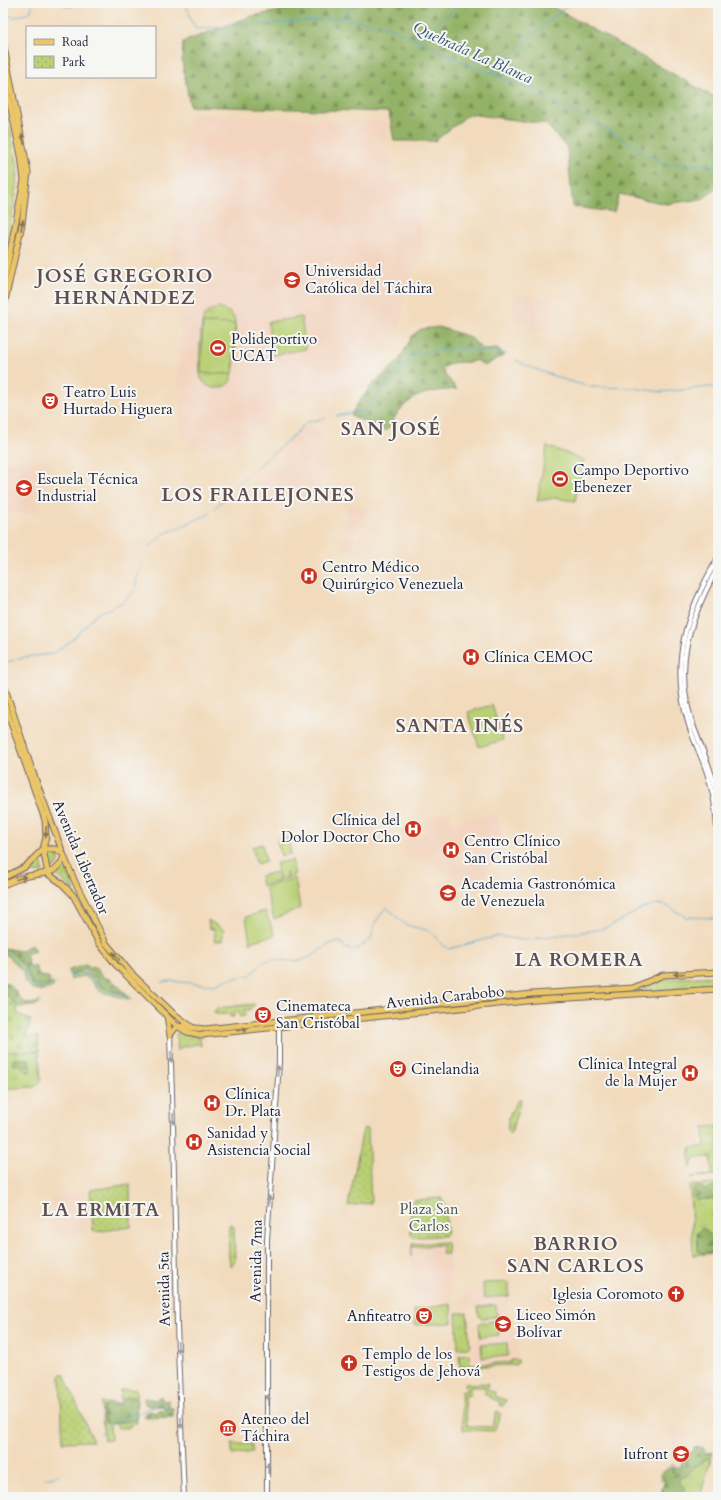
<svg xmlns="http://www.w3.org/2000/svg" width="721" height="1500" font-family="Cardo,serif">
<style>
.built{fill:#f3d4bf}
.grass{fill:url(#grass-tufts);stroke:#6e7958}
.forest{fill:url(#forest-firs);stroke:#5a6a50}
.wetland{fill:url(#wetland-marsh);stroke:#6e7958}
.cemetery{fill:url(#cemetery-stones);stroke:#6e7958}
.park{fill:url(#park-dots);stroke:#6e7958}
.garden{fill:#bad074;stroke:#6e7958}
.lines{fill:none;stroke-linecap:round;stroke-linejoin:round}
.stream{stroke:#50a4cc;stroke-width:1}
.minor-casing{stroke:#6b6368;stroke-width:6}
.major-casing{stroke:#6b6368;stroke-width:7}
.minor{stroke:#fff;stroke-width:4}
.major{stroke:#ebc669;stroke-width:5}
.oneway{fill:#867452}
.oneway2{fill:#9c9ca7}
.labels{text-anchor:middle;stroke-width:4;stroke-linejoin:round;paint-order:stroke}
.poi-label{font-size:15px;fill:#22223b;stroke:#f6f6f2;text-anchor:start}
.street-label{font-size:15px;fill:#22223b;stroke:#f6f6f2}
.park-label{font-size:15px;fill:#50564c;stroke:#f6f6f2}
.water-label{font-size:16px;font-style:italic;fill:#345675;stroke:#f6f6f2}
.district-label{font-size:19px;font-weight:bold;letter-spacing:1px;fill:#5e4e51;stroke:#f6f6f2}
</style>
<defs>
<pattern id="grass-tufts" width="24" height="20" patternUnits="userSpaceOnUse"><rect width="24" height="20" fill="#bad074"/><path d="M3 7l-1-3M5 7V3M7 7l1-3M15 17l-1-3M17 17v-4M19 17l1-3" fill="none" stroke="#a0b265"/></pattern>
<pattern id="forest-firs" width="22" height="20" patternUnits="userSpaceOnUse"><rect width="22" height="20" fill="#93b266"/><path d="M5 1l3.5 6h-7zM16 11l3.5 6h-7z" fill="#789055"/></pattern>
<pattern id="wetland-marsh" width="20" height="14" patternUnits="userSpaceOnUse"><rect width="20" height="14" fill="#bad074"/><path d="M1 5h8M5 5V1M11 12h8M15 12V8" fill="none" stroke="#a0b265"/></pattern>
<pattern id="cemetery-stones" width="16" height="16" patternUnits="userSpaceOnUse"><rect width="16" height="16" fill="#bad074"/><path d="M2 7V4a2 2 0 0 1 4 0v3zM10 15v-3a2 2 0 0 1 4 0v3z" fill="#a0b265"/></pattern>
<pattern id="park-dots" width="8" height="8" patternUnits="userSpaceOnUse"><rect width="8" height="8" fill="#bad074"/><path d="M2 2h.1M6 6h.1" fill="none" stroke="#a0b265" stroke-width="1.8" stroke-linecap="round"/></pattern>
</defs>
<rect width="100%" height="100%" fill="#f6f6f2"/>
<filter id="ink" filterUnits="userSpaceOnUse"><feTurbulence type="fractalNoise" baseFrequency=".025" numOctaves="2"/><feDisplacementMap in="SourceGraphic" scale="8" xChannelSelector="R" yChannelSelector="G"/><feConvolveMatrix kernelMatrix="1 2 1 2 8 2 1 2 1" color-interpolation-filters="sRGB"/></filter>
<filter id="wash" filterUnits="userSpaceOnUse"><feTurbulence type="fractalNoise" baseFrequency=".012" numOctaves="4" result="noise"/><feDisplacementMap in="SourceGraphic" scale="16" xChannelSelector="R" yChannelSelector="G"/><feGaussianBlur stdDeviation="0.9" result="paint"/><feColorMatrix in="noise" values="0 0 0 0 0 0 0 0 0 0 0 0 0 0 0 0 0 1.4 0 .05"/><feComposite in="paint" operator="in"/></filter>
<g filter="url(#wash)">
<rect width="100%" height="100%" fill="#f2dbbd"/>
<g class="built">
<path d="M188 114 388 122 386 149 389 150 388 182 419 184 423 252 406 290 400 327 374 365 342 396 302 395 290 396 279 400 261 425 215 451H208L196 447 185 440 181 432V407L177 378 181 337 180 313 178 290 169 274Z"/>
<path d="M513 295 536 296 537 313H542V332H527V323H517L511 311Z"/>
<path d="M538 296 554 298 556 332H543L544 312 539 311Z"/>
<path d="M301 426 321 431 325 455 323 474 317 490 314 497 302 496 299 499 293 494 271 493 263 485 262 477 268 470 282 469 284 450 289 440Z"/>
<path d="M49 460 45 476 46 493 40 506 41 513 3 514V462Z"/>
<path d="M346 504 373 508 362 518 355 529 352 550 342 549Z"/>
<path d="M451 812 453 822 495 814 504 838 485 874 467 892 453 874 408 855 403 848 406 839 427 833 425 817Z"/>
<path d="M86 1192 87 1234 53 1238 52 1197Z"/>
<path d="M446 1241 449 1244 451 1302 416 1303 414 1298 411 1245 412 1243Z"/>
<path d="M480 1286 484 1290V1298L507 1296 508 1303 506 1304 508 1333H510L512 1328 515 1329 517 1335 518 1360H511V1362L479 1365V1361H474L471 1348 473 1347V1342H478V1338L499 1336 497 1305 472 1307 471 1305H466L462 1301 465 1297 464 1290H477Z"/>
<path d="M718 1384V1395L700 1397 699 1386Z"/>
<path d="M688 1430 689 1456H687V1466L673 1473 672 1431Z"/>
</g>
<g class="grass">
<path d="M3 115 10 128 18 168 17 188 3 265Z"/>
<path d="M219 308 229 312C232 315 235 317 235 322 237 333 236 375 229 383 221 392 206 389 201 378 198 370 200 324 204 317 207 311 213 309 219 308Z"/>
<path d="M41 857 43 872 26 873 13 877 29 867Z"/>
<path d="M65 865 75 891H74L56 874Z"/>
<path d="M208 920 224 930 222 941H214L215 930 209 928Z"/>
<path d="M255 1004 249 1010H244L245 1016 240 1017 239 1012 234 1013V1017H230V1014H215L214 1011 217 1010V1008Z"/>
<path d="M39 1051 41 1081 35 1087 3 1089V1052Z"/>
<path d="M519 1099H521L511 1133H509C504 1120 512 1110 519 1099Z"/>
<path d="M718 1126V1175L691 1177 712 1175 711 1157 695 1158 690 1167V1148L705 1146 704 1127Z"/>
<path d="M718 1184V1253L693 1255 690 1185Z"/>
<path d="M232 1224 234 1227 235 1261 231 1266C227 1260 229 1234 229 1225Z"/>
<path d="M446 1242 447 1244 448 1254H442V1245L412 1247 411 1257 412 1244Z"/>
<path d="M496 1305 497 1317 481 1318 479 1316 478 1307Z"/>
<path d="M456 1313H467L470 1346 468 1348 458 1349Z"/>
<path d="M498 1321 499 1335 480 1337 479 1324 481 1322Z"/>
<path d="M469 1354 470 1365 511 1362V1360H518V1363L515 1365 460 1367 459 1355Z"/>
<path d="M488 1383V1390L495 1392 494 1396 506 1400 503 1406 500 1405 501 1402 489 1398 490 1395 485 1394V1387H470V1395L465 1396 467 1426 492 1427 497 1411 501 1413 494 1431 463 1430 461 1392 466 1391 465 1384Z"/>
<path d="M136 1389 137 1423 130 1424V1428H118L117 1424H110L111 1440 104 1441 101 1403H121L120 1390Z"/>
<path d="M697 1446 704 1448 705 1453 713 1452 700 1497H654L652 1494 661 1493 665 1480H661L660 1474 673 1464V1473L687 1466V1456L689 1455V1452L694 1451V1447Z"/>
</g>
<g class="forest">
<path d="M308 3H546L718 99V188L702 199 666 204 619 194 614 212 573 207 567 148 546 124 469 114 435 141H394L389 112 190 106 182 61 183 42 252 16 297 8Z"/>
<path d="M439 327 470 337 483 350 497 349 503 353V356L484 366 477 360C463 366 457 357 442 369L445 375 457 389C430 392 415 391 397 414 393 419 392 426 387 430H382L351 415 357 404 371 386 398 362 413 335 421 329Z"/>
<path d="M29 946H33L36 951 26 954 30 968 35 966 40 977 44 976 50 979 49 985C27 992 33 977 25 967 19 960 12 955 6 949H3V948L20 951Z"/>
<path d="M85 965 97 969 103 977 112 980 127 994 102 987 92 974 83 970 70 975 68 973 69 970Z"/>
<path d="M3 982C22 987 14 1011 41 1001L35 1006 18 1007 3 992Z"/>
<path d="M14 1059H29L31 1071 27 1072 20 1064 14 1065 12 1062Z"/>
<path d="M698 1186 706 1190 718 1186V1196L713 1199 696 1200 694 1198V1188Z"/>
<path d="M701 1229H705C710 1234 712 1239 717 1243L718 1251 703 1253 698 1251 697 1233Z"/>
<path d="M127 1397H133L137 1400 136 1420 106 1424 103 1417V1407L107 1405H120L124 1398Z"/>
<path d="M158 1397H162V1401L169 1400V1408H173V1417L145 1418V1413L149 1411 157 1413 159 1410 166 1409 161 1405 154 1407 145 1404 144 1398 158 1400Z"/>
<path d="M694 1447 704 1448 705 1454 713 1453 710 1466 709 1458H707L679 1479V1483L686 1488 685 1491 679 1492 673 1497H656L658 1494 662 1493 665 1479 662 1477 663 1474 671 1468 673 1473V1467H681L682 1461 687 1459V1465V1456H689V1452L694 1451Z"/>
</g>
<g class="wetland">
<path d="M3 949 10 951 26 968 29 979 33 985 41 987 53 983V987L42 991 31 988 25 981 23 971 12 961 8 955 3 953Z"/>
<path d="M80 972 90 975 101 987 129 996 131 1000 99 991 89 979 84 976 71 980 70 976Z"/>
</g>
<path class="cemetery" d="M3 992 16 1005 18 1014 31 1020 26 1036 38 1037 39 1051 3 1052Z"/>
<g class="park">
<path d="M49 851H56L60 856 58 865 52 869 49 867 46 855Z"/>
<path d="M718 976V984L632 993V990L647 988 663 979Z"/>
<path d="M179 1031 200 1038 201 1046 198 1044 181 1047 178 1051 176 1034Z"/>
<path d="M363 1129H368L371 1203 348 1206Z"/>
<path d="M130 1184 131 1227 96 1232 93 1230 90 1190Z"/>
<path d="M442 1198 445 1205 447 1232 444 1236 414 1237 411 1235V1204L414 1200Z"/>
<path d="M451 1304 452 1323 415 1325 414 1310Z"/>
<path d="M62 1374H64L93 1441 63 1442 60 1376Z"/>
</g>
<g class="garden">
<path d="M301 317 306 349 273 355 268 322Z"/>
<path d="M203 323 235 324 233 374 201 373Z"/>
<path d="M547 446 584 460 575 501 555 498 537 501Z"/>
<path d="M492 705 503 740 479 747 468 712Z"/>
<path d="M288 838 291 854 281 856 277 840Z"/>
<path d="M262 844 266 861 257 864 252 847Z"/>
<path d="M292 860 295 875 287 878 286 872 287 878 280 880 276 863Z"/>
<path d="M276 872 279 881 262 886 260 876Z"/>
<path d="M295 878 300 908 274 919 265 887Z"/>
<path d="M265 911 275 935 250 942 246 917Z"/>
<path d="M509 1282V1296L484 1298 483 1283Z"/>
<path d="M507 1343 508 1356 482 1358 481 1345Z"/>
<path d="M232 1444H252V1452L232 1455Z"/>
</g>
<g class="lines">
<g class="stream">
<path d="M60 3 67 7 73 6 75 3"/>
<path d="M184 3 189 11"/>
<path d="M3 13 14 17 30 13 33 3"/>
<path d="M189 13 191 20 196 29 346 18 382 25 395 29 454 58 536 92 608 130 663 164H707L718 166"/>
<path d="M341 17 357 3"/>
<path d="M418 40 444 19 459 3"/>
<path d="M490 73 497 70 530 37 570 3"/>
<path d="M516 360 527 366 565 380 591 387 633 388 662 392 718 386"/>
<path d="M336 416 368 410 371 403 414 353 459 348 506 354"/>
<path d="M149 547 162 535 209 514 249 474 282 446 307 422 325 418"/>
<path d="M3 663 26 657 52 654 72 640 97 614 123 602 135 591 137 577 142 562"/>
<path d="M3 951 10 953 14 960 25 970 27 980 32 986 41 989 55 984"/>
<path d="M70 977 84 974 90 977 100 989 131 998"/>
<path d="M161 982 169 981 214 985 229 979 251 975 264 961C278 957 294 965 308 958 319 953 328 940 341 942L345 948 356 950 371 939 375 923 386 907 406 925 430 931 443 945 449 949 498 936 522 940 597 930 608 927 643 908 657 904 667 906 686 917 718 918"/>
<path d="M101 1434 115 1420 134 1415 155 1406 168 1407"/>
<path d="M45 1478 58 1475"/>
<path d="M6 1497 15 1491"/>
</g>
</g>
</g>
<g filter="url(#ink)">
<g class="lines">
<g class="minor-casing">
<g id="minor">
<path d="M718 558C687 611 669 661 688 722 693 741 703 758 708 776 716 800 717 824 718 849"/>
<path d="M718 567C690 619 673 663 692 722 701 748 713 771 718 798"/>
<path d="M170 1035 173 1125 177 1325 184 1497"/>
<path d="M267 1497V1240L279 1062V1026"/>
</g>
</g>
<g class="major-casing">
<g id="major">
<path d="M3 42 28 172 22 224 3 310"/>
<path d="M3 72 21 156 24 180 3 287"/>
<path d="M3 682 31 767 64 856 75 882 106 943 131 973 173 1013 192 1027"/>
<path d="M3 700 45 820 46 837 43 849 48 874 60 882 73 895 99 943 116 965 177 1026 187 1032 202 1035 536 1000 718 989"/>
<path d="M43 849H56L63 854"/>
<path d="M3 878 25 867 43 849"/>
<path d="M3 885C10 882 17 879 24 877 41 872 58 877 64 856"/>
<path d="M167 1016 170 1035"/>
<path d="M170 1035 177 1026 205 1029 532 994 633 988 663 975 718 972"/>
</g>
</g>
<use href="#minor" class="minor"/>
<use href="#major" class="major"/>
</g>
<defs><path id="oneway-solid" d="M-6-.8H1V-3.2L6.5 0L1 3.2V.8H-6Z"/></defs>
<g class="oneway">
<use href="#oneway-solid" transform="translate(23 139) rotate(-102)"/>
<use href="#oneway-solid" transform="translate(22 225) rotate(-79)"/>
<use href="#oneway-solid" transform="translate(46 832) rotate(92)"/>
<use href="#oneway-solid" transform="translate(21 878) rotate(-18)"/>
<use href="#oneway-solid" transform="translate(116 956) rotate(-130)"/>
<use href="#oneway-solid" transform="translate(679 974) rotate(177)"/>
<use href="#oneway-solid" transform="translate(242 1030) rotate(-7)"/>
</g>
<g class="oneway2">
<use href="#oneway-solid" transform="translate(171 1057) rotate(87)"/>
<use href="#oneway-solid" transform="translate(278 1071) rotate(-86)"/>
<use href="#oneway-solid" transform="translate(173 1119) rotate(89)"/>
<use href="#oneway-solid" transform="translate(269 1201) rotate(-87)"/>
<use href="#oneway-solid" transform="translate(178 1347) rotate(88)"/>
<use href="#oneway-solid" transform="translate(268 1400) rotate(-90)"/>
<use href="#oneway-solid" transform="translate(181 1423) rotate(87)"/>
<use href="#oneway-solid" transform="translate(268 1468) rotate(-90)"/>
</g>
</g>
<defs>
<g id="university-disc" transform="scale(0.9)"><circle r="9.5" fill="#c8321e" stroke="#f6f6f2"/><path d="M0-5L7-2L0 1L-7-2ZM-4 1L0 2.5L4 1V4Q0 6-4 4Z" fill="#fff"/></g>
<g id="stadium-disc" transform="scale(0.9)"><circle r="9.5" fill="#c8321e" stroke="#f6f6f2"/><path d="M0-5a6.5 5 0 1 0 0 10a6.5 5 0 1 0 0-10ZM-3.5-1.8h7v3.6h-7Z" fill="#fff"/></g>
<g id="theatre-disc" transform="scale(0.9)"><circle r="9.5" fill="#c8321e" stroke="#f6f6f2"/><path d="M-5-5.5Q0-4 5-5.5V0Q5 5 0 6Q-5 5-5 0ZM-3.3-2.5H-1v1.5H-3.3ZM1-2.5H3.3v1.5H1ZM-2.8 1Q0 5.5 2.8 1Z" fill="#fff"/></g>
<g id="hospital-disc" transform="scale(0.9)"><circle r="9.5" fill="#c8321e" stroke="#f6f6f2"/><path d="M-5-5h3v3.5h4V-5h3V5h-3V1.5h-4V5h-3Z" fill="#fff"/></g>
<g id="church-disc" transform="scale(0.9)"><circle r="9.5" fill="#c8321e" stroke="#f6f6f2"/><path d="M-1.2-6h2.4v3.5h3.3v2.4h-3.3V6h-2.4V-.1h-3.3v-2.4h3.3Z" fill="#fff"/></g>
<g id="museum-disc" transform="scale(0.9)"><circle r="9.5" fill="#c8321e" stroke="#f6f6f2"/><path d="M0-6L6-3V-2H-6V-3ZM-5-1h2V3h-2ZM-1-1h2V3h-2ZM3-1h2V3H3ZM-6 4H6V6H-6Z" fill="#fff"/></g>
</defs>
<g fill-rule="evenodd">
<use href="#university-disc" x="292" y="280"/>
<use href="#stadium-disc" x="218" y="348"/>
<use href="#theatre-disc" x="50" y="401"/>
<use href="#stadium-disc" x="560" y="479"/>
<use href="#university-disc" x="24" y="488"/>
<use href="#hospital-disc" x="309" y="576"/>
<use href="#hospital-disc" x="471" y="657"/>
<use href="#hospital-disc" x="413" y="829"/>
<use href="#hospital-disc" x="451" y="850"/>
<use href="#university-disc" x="448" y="893"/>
<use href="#theatre-disc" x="263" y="1015"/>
<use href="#theatre-disc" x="398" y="1069"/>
<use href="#hospital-disc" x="690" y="1073"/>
<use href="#hospital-disc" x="212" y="1103"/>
<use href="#hospital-disc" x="194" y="1142"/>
<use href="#church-disc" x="676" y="1294"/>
<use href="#theatre-disc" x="424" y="1316"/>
<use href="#university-disc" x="503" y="1324"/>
<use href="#church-disc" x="349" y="1363"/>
<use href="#museum-disc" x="228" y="1428"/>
<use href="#university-disc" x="681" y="1454"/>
</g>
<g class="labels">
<g class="poi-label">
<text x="305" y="276">Universidad<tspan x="305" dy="17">Católica del Táchira</tspan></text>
<text x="231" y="344">Polideportivo<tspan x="231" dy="17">UCAT</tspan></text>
<text x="63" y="397">Teatro Luis<tspan x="63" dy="17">Hurtado Higuera</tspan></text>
<text x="573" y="475">Campo Deportivo<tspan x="573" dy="17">Ebenezer</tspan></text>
<text x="37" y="484">Escuela Técnica<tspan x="37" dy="17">Industrial</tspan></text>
<text x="322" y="572">Centro Médico<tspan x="322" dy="17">Quirúrgico Venezuela</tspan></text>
<text x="484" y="662">Clínica CEMOC</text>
<text x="400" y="825" text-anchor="end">Clínica del<tspan x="400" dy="17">Dolor Doctor Cho</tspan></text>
<text x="464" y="846">Centro Clínico<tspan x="464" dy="17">San Cristóbal</tspan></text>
<text x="461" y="889">Academia Gastronómica<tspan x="461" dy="17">de Venezuela</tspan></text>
<text x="276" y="1011">Cinemateca<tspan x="276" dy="17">San Cristóbal</tspan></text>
<text x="677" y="1069" text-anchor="end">Clínica Integral<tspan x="677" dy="17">de la Mujer</tspan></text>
<text x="411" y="1074">Cinelandia</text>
<text x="225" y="1099">Clínica<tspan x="225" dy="17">Dr. Plata</tspan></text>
<text x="207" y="1138">Sanidad y<tspan x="207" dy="17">Asistencia Social</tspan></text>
<text x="663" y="1299" text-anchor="end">Iglesia Coromoto</text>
<text x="516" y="1320">Liceo Simón<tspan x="516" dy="17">Bolívar</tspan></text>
<text x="411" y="1321" text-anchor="end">Anfiteatro</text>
<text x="362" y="1359">Templo de los<tspan x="362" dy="17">Testigos de Jehová</tspan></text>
<text x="241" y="1424">Ateneo del<tspan x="241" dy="17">Táchira</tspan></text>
<text x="668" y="1459" text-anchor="end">Iufront</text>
</g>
<g class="street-label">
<text transform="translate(81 857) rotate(67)" y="5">Avenida Libertador</text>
<text transform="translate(445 997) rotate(-6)" y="5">Avenida Carabobo</text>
<text transform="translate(256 1261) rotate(-89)" y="5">Avenida 7ma</text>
<text transform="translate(164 1289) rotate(-91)" y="5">Avenida 5ta</text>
</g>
<g class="park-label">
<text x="429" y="1214">Plaza San<tspan x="429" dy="17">Carlos</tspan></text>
</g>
<g class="water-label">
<text transform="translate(473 52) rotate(24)" y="6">Quebrada La Blanca</text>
</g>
<g class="district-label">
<text x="125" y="282">JOSÉ GREGORIO<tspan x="125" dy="22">HERNÁNDEZ</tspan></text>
<text x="391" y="435">SAN JOSÉ</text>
<text x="258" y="501">LOS FRAILEJONES</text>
<text x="460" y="732">SANTA INÉS</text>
<text x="579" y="966">LA ROMERA</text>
<text x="101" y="1216">LA ERMITA</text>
<text x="576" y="1250">BARRIO<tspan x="576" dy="22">SAN CARLOS</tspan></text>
</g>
</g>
<rect width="721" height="1500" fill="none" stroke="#f6f6f2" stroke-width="16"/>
<rect x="26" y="26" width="130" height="52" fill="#f6f6f2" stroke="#a1a1a9"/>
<rect x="34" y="39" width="20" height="6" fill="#ebc669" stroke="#a1a1a9"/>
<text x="62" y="46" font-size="12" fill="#22223b">Road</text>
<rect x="34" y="56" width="20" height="12" fill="url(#park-dots)" stroke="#a1a1a9"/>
<text x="62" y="66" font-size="12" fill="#22223b">Park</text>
</svg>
